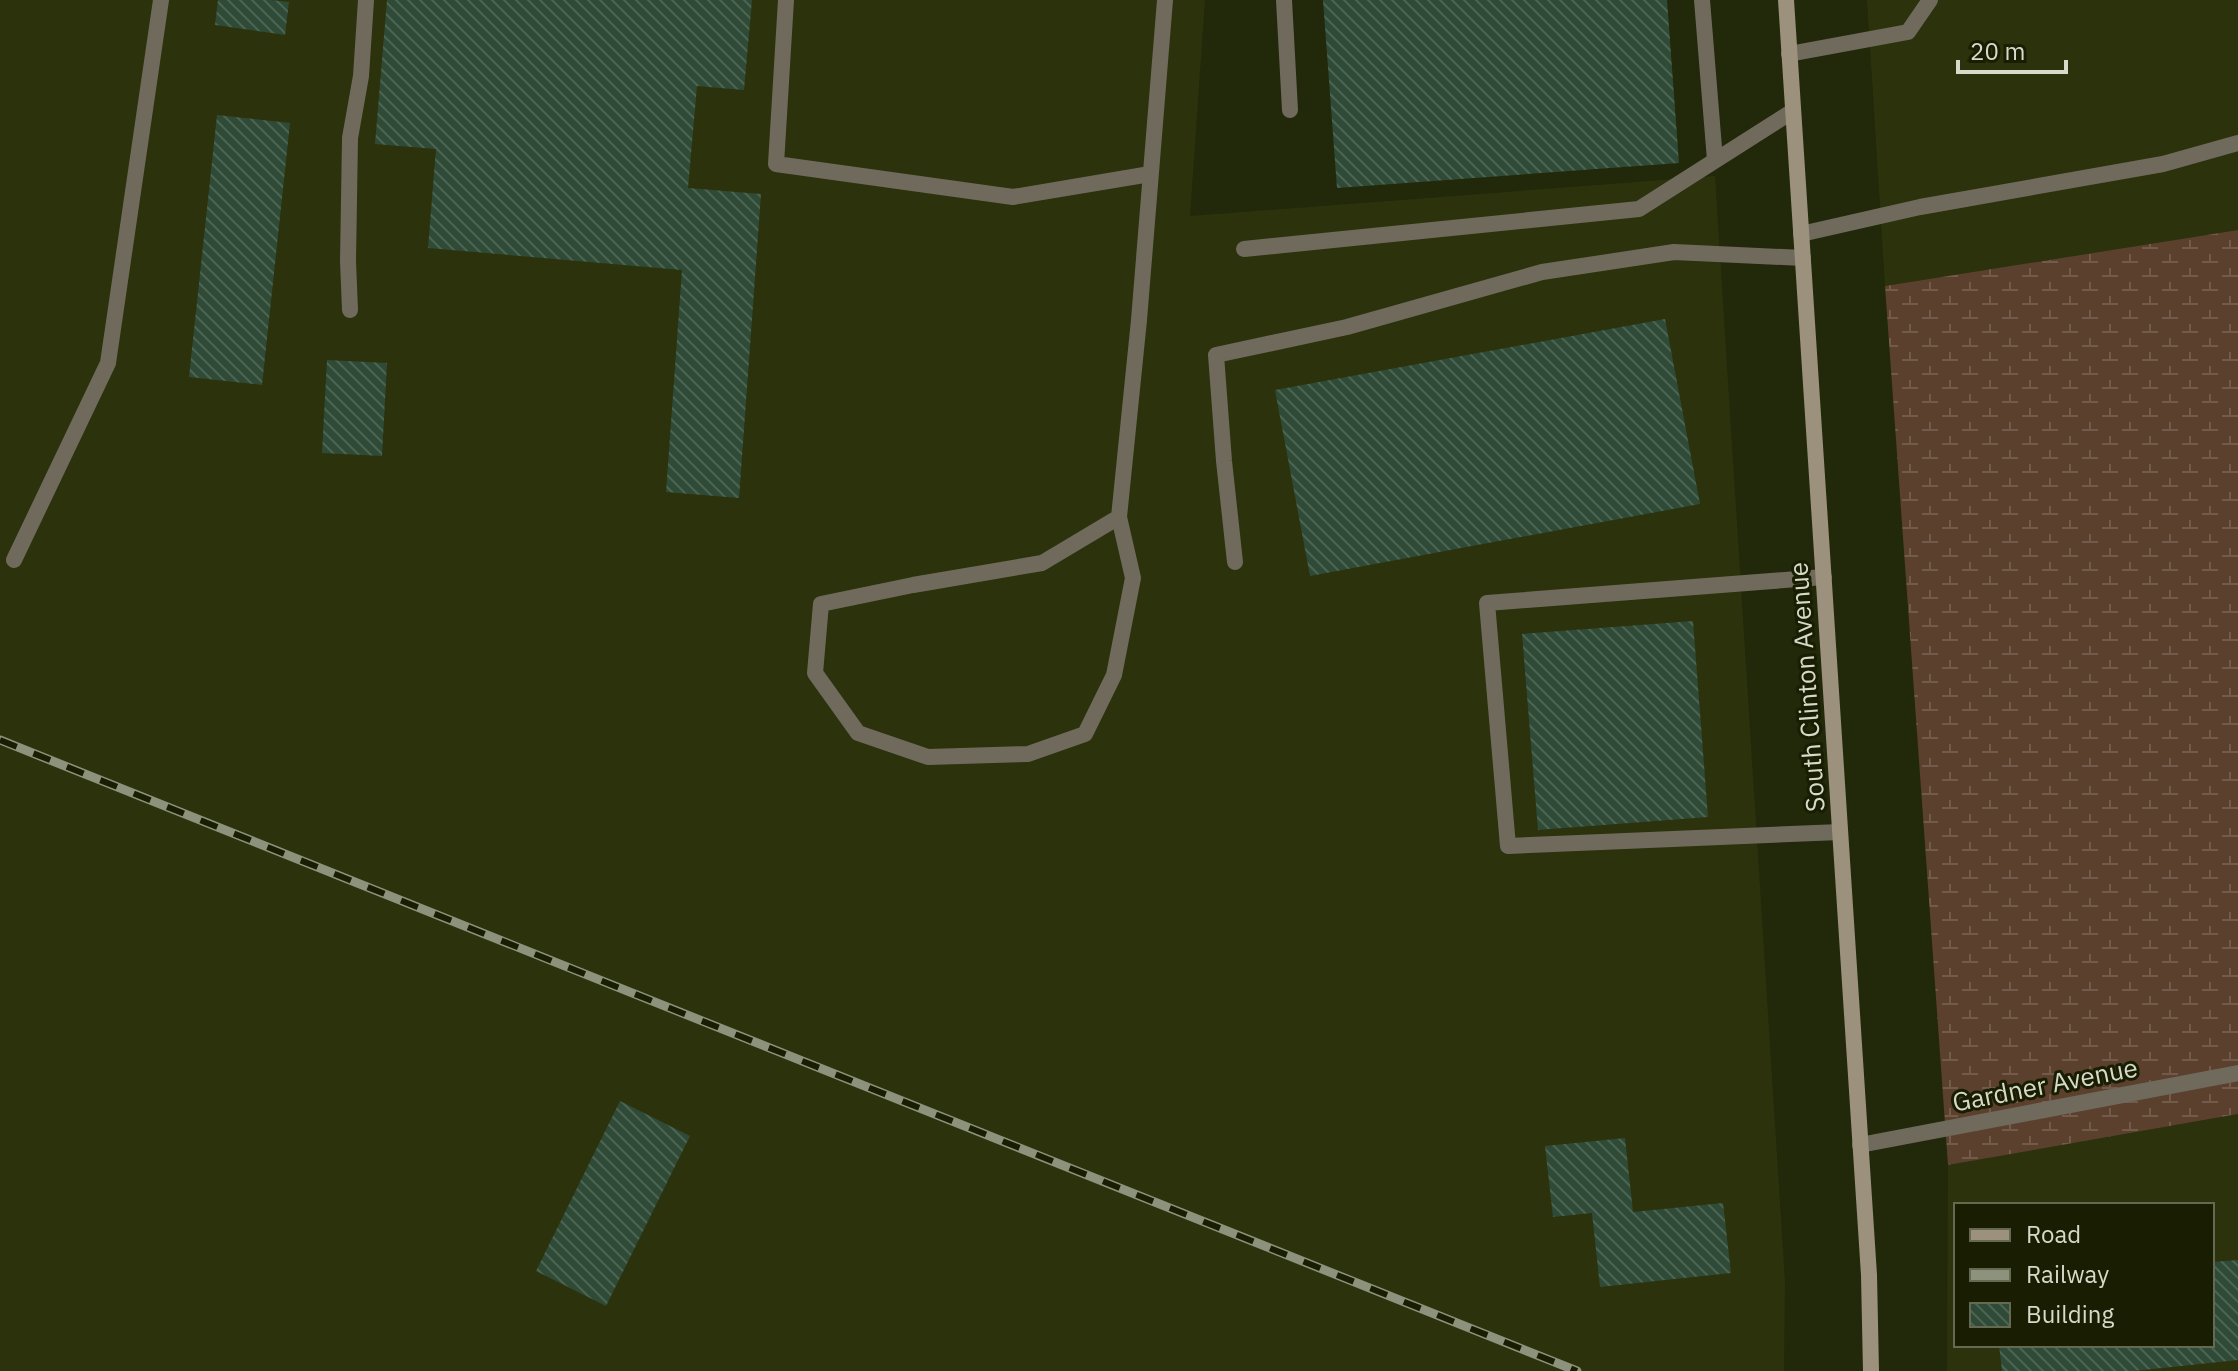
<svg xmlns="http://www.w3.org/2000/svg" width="2238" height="1371" font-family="'IBM Plex Sans',sans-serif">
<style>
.built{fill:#2b320c;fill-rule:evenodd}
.wetland{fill:url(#wetland-marsh)}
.building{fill:url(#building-back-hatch)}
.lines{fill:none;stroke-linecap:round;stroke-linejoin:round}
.lane{stroke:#706a5d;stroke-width:16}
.street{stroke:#706a5d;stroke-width:16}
.secondary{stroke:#9b917c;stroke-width:16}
.rail-casing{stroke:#8d927c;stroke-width:9}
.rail{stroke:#191e02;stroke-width:6;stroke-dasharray:18;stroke-linecap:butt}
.labels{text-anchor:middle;stroke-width:6;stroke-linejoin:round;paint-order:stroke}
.street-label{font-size:26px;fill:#d6dac9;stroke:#191e02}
</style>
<defs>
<pattern id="wetland-marsh" width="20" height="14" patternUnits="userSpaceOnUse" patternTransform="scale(2)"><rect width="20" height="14" fill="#5b402e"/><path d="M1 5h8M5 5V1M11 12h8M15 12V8" fill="none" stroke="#725b4b"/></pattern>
<pattern id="building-back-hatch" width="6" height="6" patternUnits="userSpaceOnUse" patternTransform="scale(2)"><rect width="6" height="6" fill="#2f4b37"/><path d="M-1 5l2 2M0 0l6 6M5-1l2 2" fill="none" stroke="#4c6453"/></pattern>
</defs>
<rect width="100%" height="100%" fill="#22280a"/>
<g class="built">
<path d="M0 0H1205L1190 216 1715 176 1785 1282 1784 1371H0Z"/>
<path d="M1867 0H2238V230L1885 286Z"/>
<path d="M2238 1114V1371H1947L1948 1165ZM1956 1205H2212V1345H1956Z"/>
</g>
<path class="wetland" d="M2238 230V1114L1948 1165 1885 286Z"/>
<g class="building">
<path d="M218 0H271L289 2 285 35 215 25Z"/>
<path d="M387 0H752L744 90 697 86 688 188 761 194 739 498 666 492 682 270 428 248 436 149 375 144Z"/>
<path d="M1323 0H1667L1679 163 1337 188Z"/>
<path d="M217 115 290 123 262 385 189 377Z"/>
<path d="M1665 319 1700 504 1310 576 1275 390Z"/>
<path d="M327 360 387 363 382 456 322 453Z"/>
<path d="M1693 621 1708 817 1538 830 1522 634Z"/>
<path d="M620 1101 690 1136 606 1306 536 1271Z"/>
<path d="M1625 1138 1633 1212 1723 1203 1731 1273 1600 1287 1592 1213 1553 1217 1545 1146Z"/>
<path d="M2238 1260V1360L2134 1371H2002L1999 1345H2212V1262Z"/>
</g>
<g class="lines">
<g class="lane">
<path d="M786 0 776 164 1013 197 1150 174"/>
<path d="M1284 0 1290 110"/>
<path d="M1702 0 1715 160"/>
<path d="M1789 54 1908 32 1930 0"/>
<path d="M1801 234 1920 207 2163 164 2238 143"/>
<path d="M1244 249 1639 209 1793 111"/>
<path d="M350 310 348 261 350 138 361 76 366 0"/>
<path d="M1119 517 1042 563 913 585 821 604 815 673 858 733 928 757 1028 754 1085 734 1114 675 1133 578 1119 517 1139 320 1165 0"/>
<path d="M14 560 108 363 161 0"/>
<path d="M1235 562 1224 461 1216 355 1347 327 1542 272 1674 252 1803 258"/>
<path d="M1824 577 1487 603 1508 846 1840 832"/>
</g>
<path class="street" d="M1860 1145 2238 1073"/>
<path class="secondary" d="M1786 0 1869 1275 1871 1371"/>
<g class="rail-casing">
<path id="rail" d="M0 740 1577 1371"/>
</g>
<use href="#rail" class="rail"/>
</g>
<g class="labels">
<g class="street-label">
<text transform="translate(1807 687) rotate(-94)" y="9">South Clinton Avenue</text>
<text transform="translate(2045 1085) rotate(-11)" y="9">Gardner Avenue</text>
</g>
</g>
<rect x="1954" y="1203" width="260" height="144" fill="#191e02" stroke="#656952" stroke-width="2"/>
<rect x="1970" y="1229" width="40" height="12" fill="#9b917c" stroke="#656952" stroke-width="2"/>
<text x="2026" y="1243" font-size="24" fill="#d6dac9">Road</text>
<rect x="1970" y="1269" width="40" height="12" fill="#8d927c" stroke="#656952" stroke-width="2"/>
<text x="2026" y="1283" font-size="24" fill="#d6dac9">Railway</text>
<rect x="1970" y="1303" width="40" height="24" fill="url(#building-back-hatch)" stroke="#656952" stroke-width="2"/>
<text x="2026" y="1323" font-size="24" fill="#d6dac9">Building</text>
<path d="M1958 60v12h108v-12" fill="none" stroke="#d6dac9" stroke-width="4"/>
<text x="1970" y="60" font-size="24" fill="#d6dac9" stroke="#191e02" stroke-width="6" paint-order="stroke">20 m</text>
</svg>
